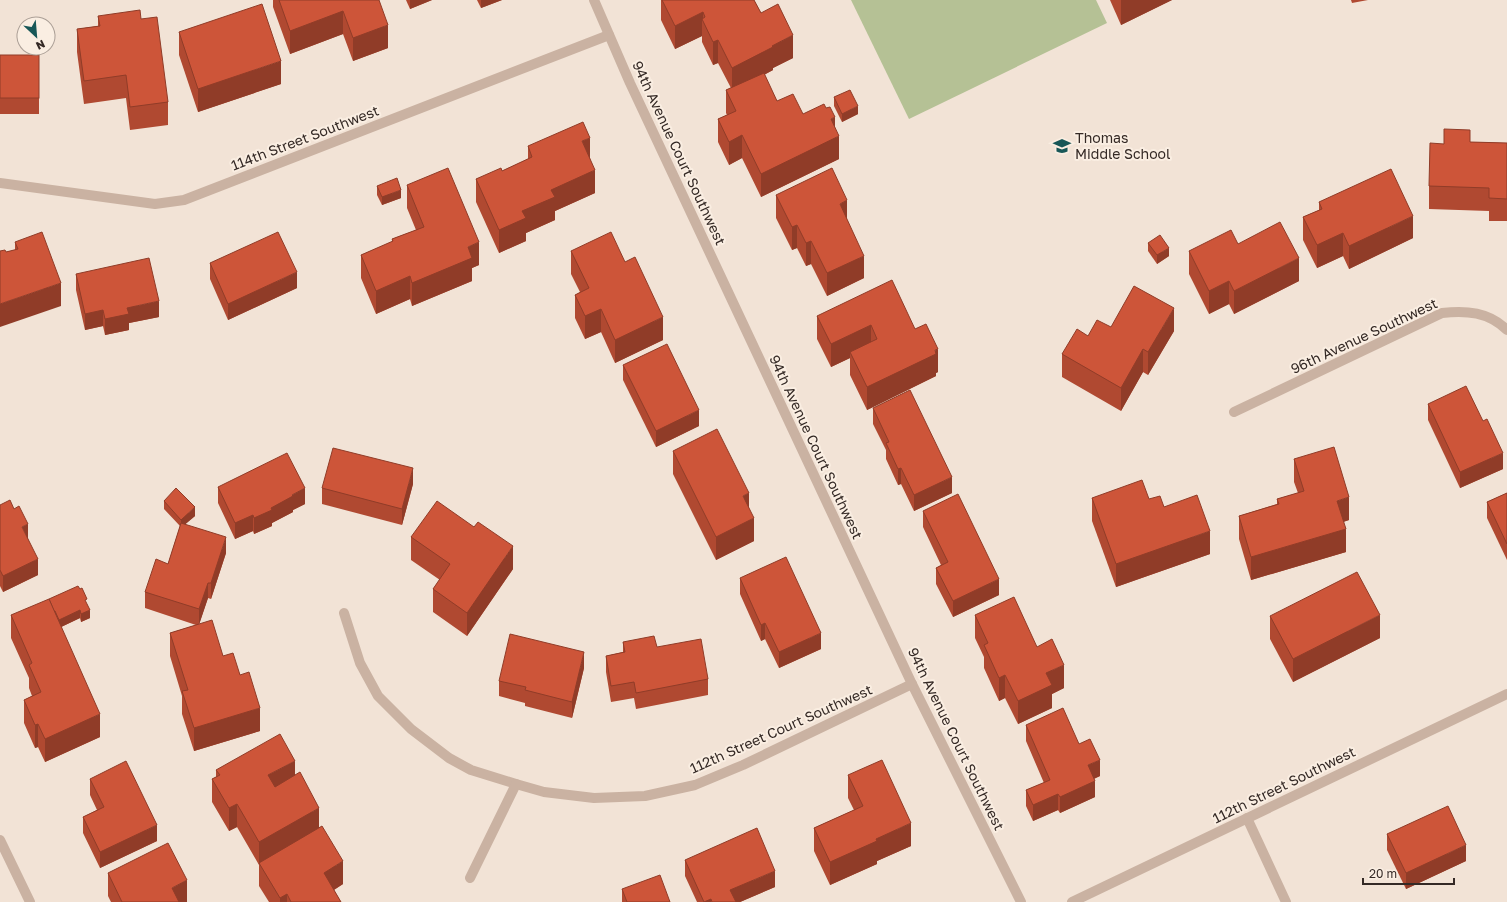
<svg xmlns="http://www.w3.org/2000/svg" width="1507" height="902" font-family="'Golos Text',sans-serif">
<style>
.green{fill:#b5c195}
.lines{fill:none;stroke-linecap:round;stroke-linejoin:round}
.minor{stroke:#cab2a2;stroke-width:10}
.wall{fill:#b04931}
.shaded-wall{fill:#903c28}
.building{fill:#cd5539;stroke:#903c28}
.labels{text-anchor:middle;stroke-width:4;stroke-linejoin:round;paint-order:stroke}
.street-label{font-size:14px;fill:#342925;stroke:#faeee2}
.poi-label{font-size:14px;fill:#342925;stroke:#faeee2;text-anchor:start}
</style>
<rect width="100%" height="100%" fill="#f2e3d6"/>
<path class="green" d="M851 0H1096L1107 23 909 119Z"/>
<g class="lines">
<g class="minor">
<path d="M594 0 630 83 912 684 1021 902"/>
<path d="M0 183 155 204 184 200 609 35"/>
<path d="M1234 412 1442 313C1466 310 1489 312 1507 330"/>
<path d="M344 613 360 663 378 696 411 729 449 758 471 770 516 784 544 792 594 798 645 796 695 785 743 765 912 684"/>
<path d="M1247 818 1286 902"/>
<path d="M0 840 30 902"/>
<path d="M470 878 516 784"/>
<path d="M1072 902 1507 694"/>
</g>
</g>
<g class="wall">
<path d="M273 0H379L388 48 353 61 343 34 290 54 273 7Z"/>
<path d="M406 0H432L410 9Z"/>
<path d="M477 0H502L481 8Z"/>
<path d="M661 0H754L761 13 793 58 773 68V70L764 75 777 101 803 114 835 128 839 159 761 197 742 158 729 165 718 142V119L727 115 726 113V90L731 88 718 63 713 65 702 42V36L675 49 661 20Z"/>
<path d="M1110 0H1172L1121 25Z"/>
<path d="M1351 0H1368L1352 3Z"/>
<path d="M98 16 141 19 168 102V125L130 130 126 98 84 104 77 52V29L98 26Z"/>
<path d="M179 32 281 84 198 112 179 55Z"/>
<rect x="0" y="55" width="39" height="59"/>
<path d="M834 97 858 114 842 122 834 106Z"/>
<path d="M1470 142 1507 143V221H1489V211L1429 209V186L1444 144Z"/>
<path d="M528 146 590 158 595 193 555 211V220L526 233V241L499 253 476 202V179L502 171 528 159Z"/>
<path d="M407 185 479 265 472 268V281L412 306 410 299 376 314 361 278V255L392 242V239L416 230 407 208Z"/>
<path d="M377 186 401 198 382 205 377 195Z"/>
<path d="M776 195 847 220 864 278 827 296 811 264 806 266 797 248 792 250 776 218Z"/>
<path d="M1319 202 1413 238 1349 269 1343 256 1317 268 1303 240V217L1319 210Z"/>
<path d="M15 242 61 306 6 252 15 250Z"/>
<path d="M1148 243 1169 256 1157 264 1148 251Z"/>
<path d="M1238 244 1299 281 1234 314 1229 304 1209 314 1189 274V251Z"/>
<path d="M571 251 625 262 663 340 615 363 601 332 585 339 575 318V295L580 292 571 274Z"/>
<path d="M210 263 297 288 228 320 210 279Z"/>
<path d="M76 274 159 317 129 323V330L105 335 103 326 85 330 76 290Z"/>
<path d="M817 316 915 329 938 372 936 373V376L867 410 850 375V358L831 367 817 339Z"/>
<path d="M1111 327 1174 331 1148 375 1143 372 1121 411 1062 377V354L1088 336Z"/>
<path d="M623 365 699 426 656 447 623 380Z"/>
<path d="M1428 404 1503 469 1460 488 1428 420Z"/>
<path d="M873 408 952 493 914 511 901 484 898 485 886 459V450L873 424Z"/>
<path d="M673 451 749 508 754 541 716 560 673 474Z"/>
<path d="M1294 459 1349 520 1343 522 1346 552 1251 580 1239 539V516L1277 504V499L1298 493 1294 482Z"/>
<path d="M413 484 402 525 322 504V488Z"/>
<path d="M218 487 305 504 293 510V512L272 523V526L254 534 253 531 235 539 218 503Z"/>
<path d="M1507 493V560L1487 518V502Z"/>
<path d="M1092 498 1149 499 1164 507 1210 554 1116 587 1092 521Z"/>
<path d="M164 501 195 516 185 524 226 553 211 599 208 598 199 624 223 656 240 675 260 731 194 751 182 714V696L170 656V633L196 625 145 608V592L168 564 180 526 164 509Z"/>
<path d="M0 505 28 539 38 575 3 592 0 586Z"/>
<path d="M923 511 999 595 953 617 936 584V568L941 565 923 527Z"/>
<path d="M474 527 513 569 467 636 433 612V589L440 580 411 560V537Z"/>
<path d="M740 578 821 649 779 668 765 639 761 641 740 594Z"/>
<path d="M87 604 90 618 81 622 80 618 61 627 100 737 45 762 38 747 35 748 24 723V700L32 696 29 688V678L11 638V615Z"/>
<path d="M975 615 1037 647 1064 688 1052 694V708L1018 724 1005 698 999 701 984 668V657L975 638Z"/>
<path d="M1270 616 1380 638 1293 682 1270 639Z"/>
<path d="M623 642 657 647 708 679V695L636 709 634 698 611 702 606 672V656L623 652Z"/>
<path d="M584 668 572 718 525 706V703L499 696V681Z"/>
<path d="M1026 725 1100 776 1094 779 1095 797 1060 813 1058 810 1033 821 1026 806V790L1044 783 1026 741Z"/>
<path d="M216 770 295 775 319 827 343 884 334 890 341 902H269L259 886V865L237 827 229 831 212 802V779L216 777Z"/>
<path d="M848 775 911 846 877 861V864L830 885 814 851V828L854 810 848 798Z"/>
<path d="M90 779 157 841 100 868 83 833V817L97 810 90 795Z"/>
<path d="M1387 834 1466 861 1406 889 1387 850Z"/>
<path d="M685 860 775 887 740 902H697L685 876Z"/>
<path d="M108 873 187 902H111L108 896Z"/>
<path d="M622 889 670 902H622Z"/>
</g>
<g class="shaded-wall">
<path d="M410 0H432L410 9Z"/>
<path d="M481 0H502L481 8Z"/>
<path d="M1121 0H1172L1121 25Z"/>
<path d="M343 11V34L290 54V31Z"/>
<path d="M703 12V21L702 19V36L675 49V26Z"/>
<path d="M388 25V48L353 61V38Z"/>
<path d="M793 35V58L773 68V70L732 91V68L772 46Z"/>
<path d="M718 40V63L713 65V42Z"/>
<path d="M281 61V84L198 112V89Z"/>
<path d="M858 106V114L842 122V114Z"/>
<path d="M835 117V138L839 136V159L761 197V174L831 119Z"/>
<path d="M742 135V158L729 165V142Z"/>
<path d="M590 138V161L582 141Z"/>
<path d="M595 170V193L555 211V220L526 233V241L499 253V230L522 211 551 190Z"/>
<path d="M401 190V198L382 205V197Z"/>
<path d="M847 200V223L840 204Z"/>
<path d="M1413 216V238L1349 269V246Z"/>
<path d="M797 225V248L792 250V227Z"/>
<path d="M1343 233V256L1317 268V245Z"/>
<path d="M811 241V264L806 266V243Z"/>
<path d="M479 242V265L472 268V281L412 306V283L468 247Z"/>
<path d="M1169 248V256L1157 264V255Z"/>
<path d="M864 256V278L827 296V273Z"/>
<path d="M1299 258V281L1234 314V291Z"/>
<path d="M297 272V288L228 320V304Z"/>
<path d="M410 276V299L376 314V291Z"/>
<path d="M1229 281V304L1209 314V291Z"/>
<path d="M61 283V306L0 327V304Z"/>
<path d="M159 301V317L129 323V330L105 335V319L127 308Z"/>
<path d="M1174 308V331L1148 375V352Z"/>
<path d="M601 309V332L585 339V316Z"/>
<path d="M103 310V326L85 330V314Z"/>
<path d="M663 317V340L615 363V340Z"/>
<path d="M871 325V348L850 352V358L831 367V344Z"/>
<path d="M938 349V372L936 373V376L867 410V387Z"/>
<path d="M1143 349V372L1121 411V388Z"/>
<path d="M699 410V426L656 447V431Z"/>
<path d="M1503 453V469L1460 488V472Z"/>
<path d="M413 468V484L402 525V509Z"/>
<path d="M901 468V484L898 485V469Z"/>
<path d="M952 477V493L914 511V495Z"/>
<path d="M305 488V504L293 510V512L272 523V526L254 534V518L292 495Z"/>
<path d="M749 493V516L743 496Z"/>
<path d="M1349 497V520L1337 524V501Z"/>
<path d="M195 507V516L181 528V520Z"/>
<path d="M253 515V531L235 539V523Z"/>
<path d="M754 518V541L716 560V537Z"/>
<path d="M28 524V540L22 527Z"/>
<path d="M1346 529V552L1251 580V557Z"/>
<path d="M1210 531V554L1116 587V564Z"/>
<path d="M226 537V553L211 599V583Z"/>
<path d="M513 546V569L467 636V613Z"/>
<path d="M38 559V575L3 592V576Z"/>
<path d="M999 579V595L953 617V601Z"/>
<path d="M208 583V598L199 625V609Z"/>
<path d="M80 610V618L59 628V620Z"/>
<path d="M90 610V618L81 622V614Z"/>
<path d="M1380 615V638L1293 682V659Z"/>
<path d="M765 623V639L761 641V625Z"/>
<path d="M821 633V649L779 668V652Z"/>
<path d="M584 652V668L572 718V702Z"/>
<path d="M1064 665V688L1052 694V708L1018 724V701L1046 673Z"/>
<path d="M1005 675V698L999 701V678Z"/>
<path d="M260 708V731L194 751V728Z"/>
<path d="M100 714V737L45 762V739Z"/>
<path d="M38 724V747L35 748V725Z"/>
<path d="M1100 760V776L1088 781V765Z"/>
<path d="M295 761V784L268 798V775Z"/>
<path d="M1095 781V797L1060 813V797Z"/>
<path d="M1058 794V810L1033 821V805Z"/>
<path d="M237 804V827L229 831V808Z"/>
<path d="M319 808V831L259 863V865V842Z"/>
<path d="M911 823V846L877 861V864L830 885V862L876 839Z"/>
<path d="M157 825V841L100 868V852Z"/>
<path d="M1466 845V861L1406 889V873Z"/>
<path d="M343 861V884L324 896V873Z"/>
<path d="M775 871V887L740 902H730V890Z"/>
<path d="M187 880V902H172V888Z"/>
<path d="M287 894V902H280V898Z"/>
<path d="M711 899V902H704Z"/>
</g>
<g class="building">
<path d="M279 0H379L388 25 353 38 343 11 290 31Z"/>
<path d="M662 0H754L761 13 778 4 793 35 772 46 773 47 732 68 718 40 713 42 702 19 705 17 703 12 675 26Z"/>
<path d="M262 4 281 61 198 89 179 32Z"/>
<path d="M140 10 141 19 157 17 168 102 130 107 126 75 84 81 77 29 100 26 98 16Z"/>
<rect x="0" y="55" width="39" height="43"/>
<path d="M764 73 777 101 793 94 803 114 824 104 826 108 830 107 835 117 831 119 839 136 761 174 742 135 729 142 718 119 736 111 726 90Z"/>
<path d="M850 90 858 106 842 114 834 97Z"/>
<path d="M583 122 590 138 582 141 595 170 551 190 555 197 522 211 526 218 499 230 476 179 501 168 502 171 532 157 528 146Z"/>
<path d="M1444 129 1470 130V142L1507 143V199L1489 198V188L1429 186 1430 143 1444 144Z"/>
<path d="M448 168 479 242 468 247 472 258 412 283 410 276 376 291 361 255 393 241 392 239 424 227 407 185Z"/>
<path d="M832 168 847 200 840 204 864 256 827 273 811 241 806 243 797 225 792 227 776 195Z"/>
<path d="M1391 169 1413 216 1349 246 1343 233 1317 245 1303 217 1322 209 1319 202Z"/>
<path d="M397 178 401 190 382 197 377 186Z"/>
<path d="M1280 222 1299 258 1234 291 1229 281 1209 291 1189 251 1231 230 1238 244Z"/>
<path d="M42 232 61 283 0 304V251L5 250 6 252 18 249 15 242Z"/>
<path d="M278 232 297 272 228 304 210 263Z"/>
<path d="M611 232 625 262 635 257 663 317 615 340 601 309 585 316 575 295 589 288 571 251Z"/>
<path d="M1160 235 1169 248 1157 255 1148 243Z"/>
<path d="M149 258 159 301 127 308 129 314 105 319 103 310 85 314 76 274Z"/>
<path d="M892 280 915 329 926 324 938 349 935 350 936 354 867 387 850 352 877 339 871 325 831 344 817 316Z"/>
<path d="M1134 286 1174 308 1148 352 1143 349 1121 388 1062 354 1077 329 1088 336 1097 320 1111 327Z"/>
<path d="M667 344 699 410 656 431 623 365Z"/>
<path d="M1466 386 1483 421 1487 419 1503 453 1460 472 1428 404Z"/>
<path d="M910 390 952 477 914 495 901 468 898 469 886 443 889 442 873 408Z"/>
<path d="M717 429 749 493 743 496 754 518 716 537 673 451Z"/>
<path d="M1334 447 1349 497 1337 501 1346 529 1251 557 1239 516 1279 504 1277 499 1304 491 1294 459Z"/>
<path d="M333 448 413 468 402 509 322 488Z"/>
<path d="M287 453 305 488 292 495 293 496 271 508 272 510 254 518 253 515 235 523 218 487Z"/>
<path d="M1142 480 1149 499 1160 496 1164 507 1197 495 1210 531 1116 564 1092 498Z"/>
<path d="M176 488 195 507 181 520 164 501Z"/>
<path d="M1507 493V544L1487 502Z"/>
<path d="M958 494 999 579 953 601 936 568 948 562 923 511Z"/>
<path d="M10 500 14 509 19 506 28 524 22 527 38 559 3 576 0 570V505Z"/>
<path d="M437 501 474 527 478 522 513 546 467 613 433 589 450 564 411 537Z"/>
<path d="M181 523 226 537 211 583H208L199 609 145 592 156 559 168 564Z"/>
<path d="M786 557 821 633 779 652 765 623 761 625 740 578Z"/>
<path d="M1357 572 1380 615 1293 659 1270 616Z"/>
<path d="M78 586 80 589 82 588 87 599 85 600 90 610 81 614 80 610 59 620 55 611H54L49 599Z"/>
<path d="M1014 597 1037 647 1052 639 1064 665 1046 673 1052 685 1018 701 1005 675 999 678 984 645 988 643 975 615Z"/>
<path d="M49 599 100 714 45 739 38 724 35 725 24 700 41 692 29 665 32 663 11 615Z"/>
<path d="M212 620 223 656 233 653 240 675 249 672 260 708 194 728 182 691 188 690 170 633Z"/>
<path d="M510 634 584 652 572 702 525 690 526 687 499 681Z"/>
<path d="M654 636 657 647 701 639 708 679 636 693 634 682 611 686 606 656 625 652 623 642Z"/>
<path d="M1063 708 1079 744 1090 739 1100 760 1088 765 1095 781 1060 797 1058 794 1033 805 1026 790 1050 780 1026 725Z"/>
<path d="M280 734 295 761 268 775 275 787 300 772 319 808 259 842 237 804 229 808 212 779 220 775 216 770Z"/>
<path d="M882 760 911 823 876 839 877 841 830 862 814 828 863 806 848 775Z"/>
<path d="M126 761 157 825 100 852 83 817 104 807 90 779Z"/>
<path d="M1448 806 1466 845 1406 873 1387 834Z"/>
<path d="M322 826 343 861 324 873 341 902H291L287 894 280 898 259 863Z"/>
<path d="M757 828 775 871 730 890 736 902H712L711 899 704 902 685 860Z"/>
<path d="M168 843 187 880 172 888 179 902H122L108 873Z"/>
<path d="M660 875 670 902H627L622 889Z"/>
</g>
<defs>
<g id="school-bare" transform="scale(1.38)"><path d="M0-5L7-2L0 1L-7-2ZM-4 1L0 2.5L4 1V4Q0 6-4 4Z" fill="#185757" stroke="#faeee2" stroke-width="2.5" paint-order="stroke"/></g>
</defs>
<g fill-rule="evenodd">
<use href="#school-bare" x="1062" y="146"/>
</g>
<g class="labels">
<g class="street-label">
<text transform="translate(305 138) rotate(-21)" y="5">114th Street Southwest</text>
<text transform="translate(679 153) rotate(65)" y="5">94th Avenue Court Southwest</text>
<text transform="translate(1364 336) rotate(-25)" y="5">96th Avenue Southwest</text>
<text transform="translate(816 447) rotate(65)" y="5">94th Avenue Court Southwest</text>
<text transform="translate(781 729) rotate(-24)" y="5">112th Street Court Southwest</text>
<text transform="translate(956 739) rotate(64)" y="5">94th Avenue Court Southwest</text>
<text transform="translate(1284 785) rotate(-26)" y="5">112th Street Southwest</text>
</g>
<g class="poi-label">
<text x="1075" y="143">Thomas<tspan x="1075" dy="16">Middle School</tspan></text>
</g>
</g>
<g transform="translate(36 36) rotate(154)"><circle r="19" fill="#faeee2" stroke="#ab9f96"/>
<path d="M0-3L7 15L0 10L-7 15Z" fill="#185757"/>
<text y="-6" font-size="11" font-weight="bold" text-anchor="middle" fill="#342925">N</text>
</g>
<path d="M1363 878v6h91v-6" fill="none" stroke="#342925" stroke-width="2"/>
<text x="1369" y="878" font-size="12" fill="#342925" stroke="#faeee2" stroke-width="3" paint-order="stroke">20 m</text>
</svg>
